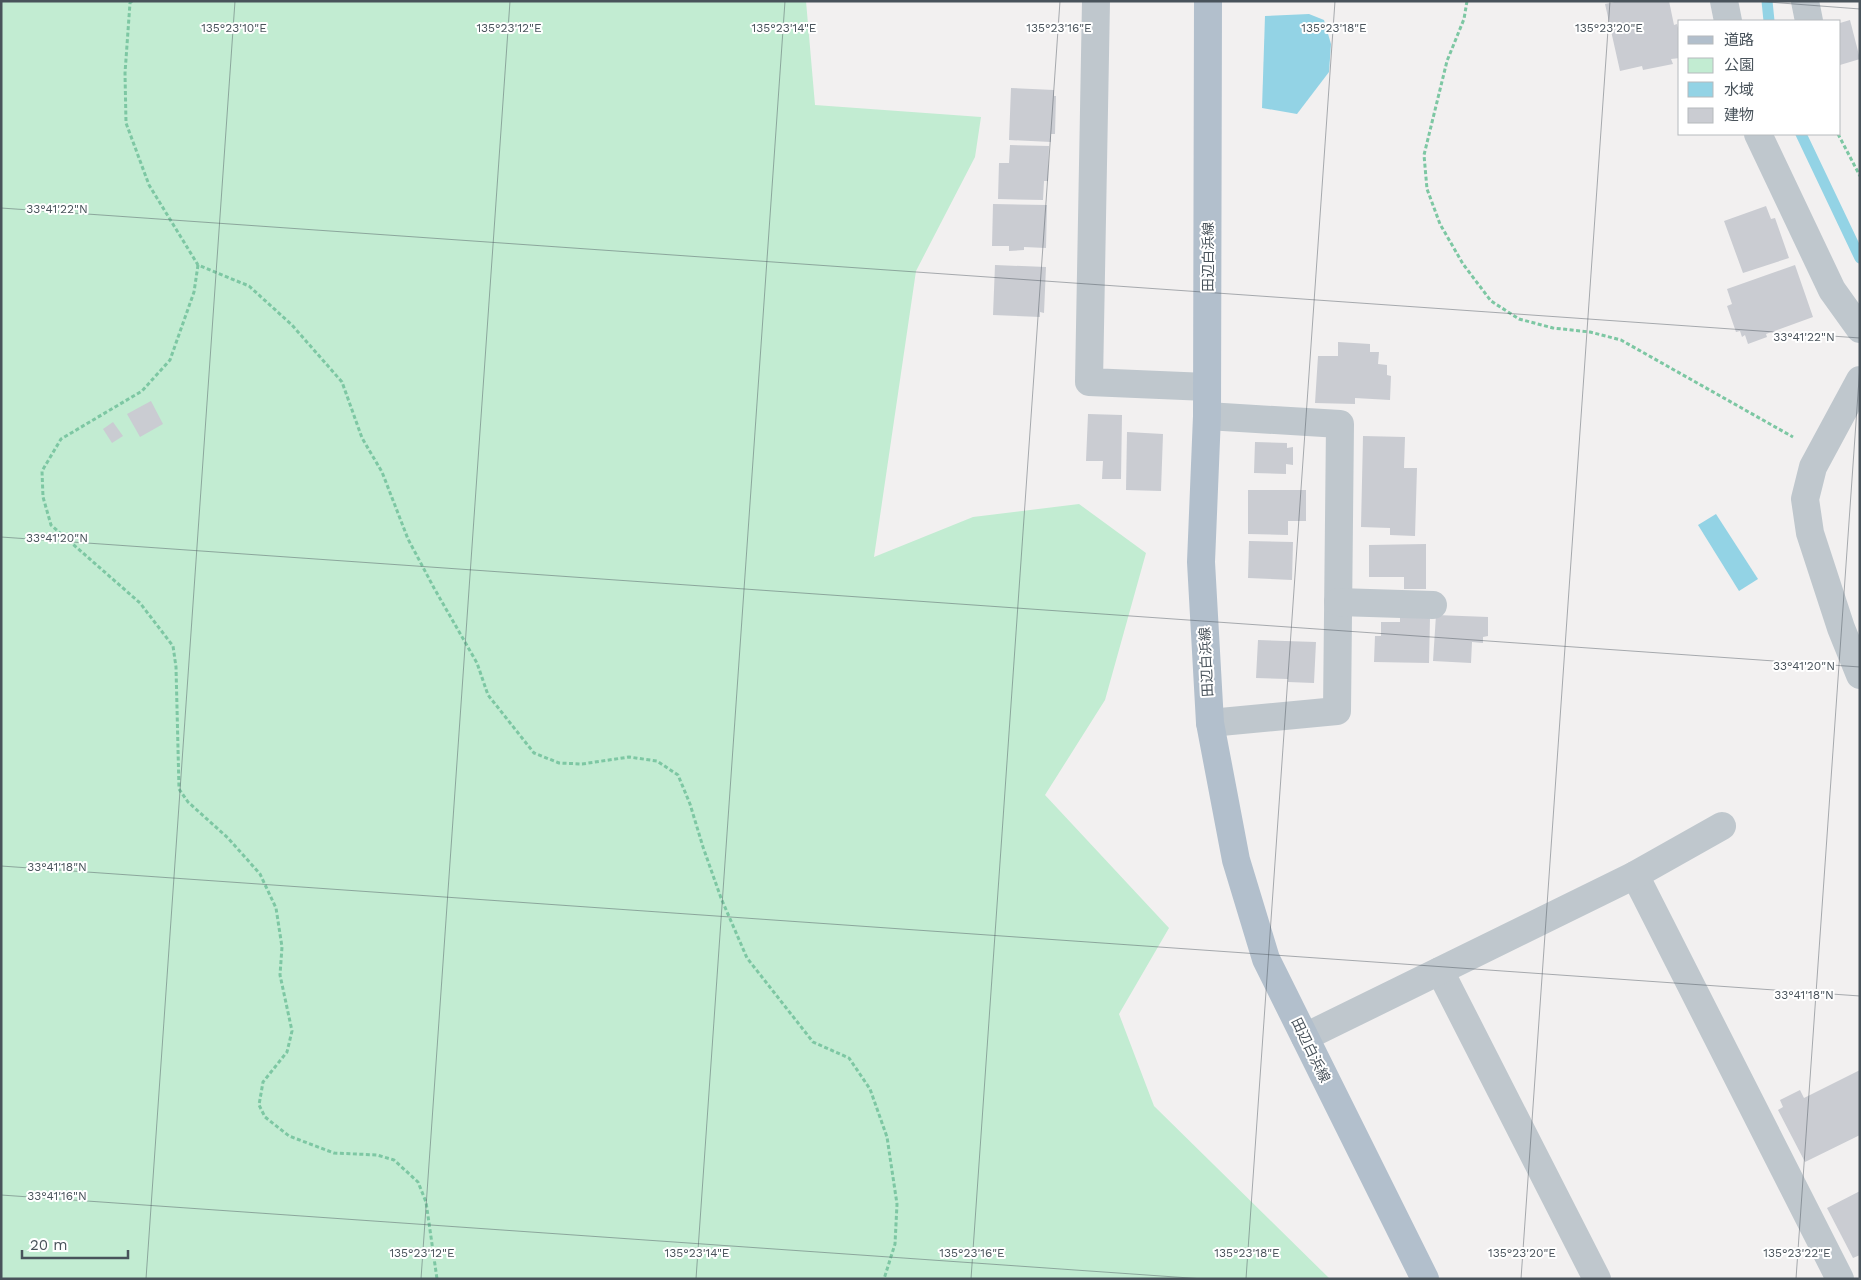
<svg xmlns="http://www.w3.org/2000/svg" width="1861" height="1280" font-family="'Work Sans','Noto Sans JP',sans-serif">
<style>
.green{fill:#c2ecd2}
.water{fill:#93d3e5}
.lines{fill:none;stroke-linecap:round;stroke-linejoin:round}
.stream{stroke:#93d3e5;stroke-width:11}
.building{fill:#caccd2}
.path{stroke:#7dc7a3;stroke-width:3;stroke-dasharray:4 2.5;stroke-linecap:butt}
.minor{stroke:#bfc7cd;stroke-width:28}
.major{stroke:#b2bfcc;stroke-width:28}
.ticks{fill:none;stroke:#49535b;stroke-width:1;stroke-opacity:0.45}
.labels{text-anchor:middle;stroke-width:4;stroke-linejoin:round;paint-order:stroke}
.street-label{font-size:14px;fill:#49535b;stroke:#fff}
.ticks-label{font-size:12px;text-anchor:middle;fill:#49535b;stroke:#fff;stroke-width:4;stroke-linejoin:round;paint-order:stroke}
</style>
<rect width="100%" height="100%" fill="#f2f0f0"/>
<path class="green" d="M1 1H806L815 105 981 117 975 157 916 271 874 557 973 517 1079 504 1146 553 1105 700 1045 795 1169 928 1119 1014 1154 1106 1330 1279H1Z"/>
<g class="water">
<path d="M1309 14 1324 20 1331 44 1329 72 1297 114 1262 108 1265 16Z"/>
<path d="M1716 514 1758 579 1739 591 1698 525Z"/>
</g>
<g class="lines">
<g class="stream">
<path d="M1767 1 1769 21"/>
<path d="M1801 134 1860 258"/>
</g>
</g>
<g class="building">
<path d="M1619 1H1669L1674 25 1677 24 1680 36V58L1671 59 1673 64 1643 70 1642 66 1620 71 1605 4Z"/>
<path d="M1850 20 1860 59 1840 65V23Z"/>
<path d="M1011 88 1054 90V96H1056L1055 134H1051V142L1009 140Z"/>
<path d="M1010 145 1049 146 1048 181H1044L1043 200 998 199 999 163H1009Z"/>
<path d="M993 204 1047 205 1046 248 1024 247V250L1009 251V246H992Z"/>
<path d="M1766 206 1771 219 1775 218 1789 258 1743 273 1724 221Z"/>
<path d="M995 265 1046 267 1044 313 1040 312V317L993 315Z"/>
<path d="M1795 265 1813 317 1766 334 1767 337 1748 344 1745 335 1742 337 1740 331 1736 332 1727 306 1732 304 1727 289Z"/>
<path d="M1338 342 1370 344V352H1379L1378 364 1387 365V375L1391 376 1390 400 1355 398V404L1315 403 1318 356H1338Z"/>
<path d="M151 401 163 424 140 437 127 414Z"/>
<path d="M1088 414 1122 415 1121 479H1102L1103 461H1086Z"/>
<path d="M113 422 123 436 112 443 103 429Z"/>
<path d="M1127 432 1163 434 1161 491 1126 490Z"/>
<path d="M1363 436 1405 437 1404 468H1417L1415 536 1390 535V528L1361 527Z"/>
<path d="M1255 442 1287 443V448L1293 447V465L1286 464V474L1254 473Z"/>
<path d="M1248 490H1306V521H1288V535L1248 534Z"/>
<path d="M1249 541 1293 542 1292 580 1248 578Z"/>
<path d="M1426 544V589H1404V577H1369V545Z"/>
<path d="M1436 615 1488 617V636L1483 637V643L1472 642 1471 663 1433 661Z"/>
<path d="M1400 617 1430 618 1429 663 1374 662 1375 636H1381V622H1400Z"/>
<path d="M1258 640 1316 642 1314 683 1288 682V679L1256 678Z"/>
<path d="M1860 1070V1135L1805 1162 1778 1110 1783 1107 1780 1100 1800 1090 1804 1098Z"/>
<path d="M1860 1191V1255L1853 1258 1827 1208Z"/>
</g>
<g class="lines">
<g class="path">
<path d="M132 1 130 3 125 73 126 123 149 185 198 265 249 286 292 325 342 382 362 438 382 472 408 539 434 588 477 663 488 695 534 753 559 763 582 764 629 757 657 761 678 775 690 804 703 847 721 898 747 958 813 1042 849 1058 870 1089 887 1137 897 1204 895 1244 884 1279"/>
<path d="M1467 1 1464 19 1447 61 1424 155 1427 189 1440 224 1463 264 1491 301 1519 319 1553 328 1590 332 1621 340 1793 437"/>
<path d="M1838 134 1860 176"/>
<path d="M198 265 194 292 170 360 142 391 61 439 42 471 43 497 51 525 140 603 173 646 176 667 179 789 188 802 228 838 260 874 276 908 282 947 280 975 292 1031 287 1052 263 1082 259 1105 265 1117 289 1136 334 1153 377 1155 394 1160 418 1182 426 1202 437 1279"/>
</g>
<g class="minor">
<path d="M1096 1 1089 382 1207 387"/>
<path d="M1724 1 1728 21"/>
<path d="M1805 1 1809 21"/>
<path d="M1758 134 1832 290 1860 329"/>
<path d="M1860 380 1813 467 1805 499 1810 533 1841 628 1860 675"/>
<path d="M1207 416 1340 424 1337 711 1210 723"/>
<path d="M1338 602 1433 605"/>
<path d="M1635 875 1840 1279"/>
<path d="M1440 971 1597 1279"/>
<path d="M1305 1037 1635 875 1722 826"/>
</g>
<path class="major" d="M1208 1 1207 416 1201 562 1210 723 1236 860 1266 959 1425 1279"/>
</g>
<path class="ticks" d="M1755 1 1860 9M1 208 1860 338M1 537 1860 667M1 866 1860 996M1 1195 1204 1279M146 1279 235 1M421 1279 510 1M696 1279 785 1M971 1279 1060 1M1246 1279 1335 1M1521 1279 1610 1M1796 1279 1860 365"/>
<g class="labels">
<g class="street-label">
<text transform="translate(1208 257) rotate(-90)" y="5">田辺白浜線</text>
<text transform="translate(1206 662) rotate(-93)" y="5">田辺白浜線</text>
<text transform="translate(1311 1050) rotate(64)" y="5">田辺白浜線</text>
</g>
</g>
<g class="ticks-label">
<text x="234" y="32">135°23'10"E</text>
<text x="509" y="32">135°23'12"E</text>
<text x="784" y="32">135°23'14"E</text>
<text x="1059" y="32">135°23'16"E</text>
<text x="1334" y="32">135°23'18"E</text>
<text x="1609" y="32">135°23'20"E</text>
<text x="57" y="213">33°41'22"N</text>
<text x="1804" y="341">33°41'22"N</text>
<text x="57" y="542">33°41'20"N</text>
<text x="1804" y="670">33°41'20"N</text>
<text x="57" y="871">33°41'18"N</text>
<text x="1804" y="999">33°41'18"N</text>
<text x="57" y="1200">33°41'16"N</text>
<text x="422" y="1257">135°23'12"E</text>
<text x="697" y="1257">135°23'14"E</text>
<text x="972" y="1257">135°23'16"E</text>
<text x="1247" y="1257">135°23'18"E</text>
<text x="1522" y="1257">135°23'20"E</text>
<text x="1797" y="1257">135°23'22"E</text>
</g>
<rect width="1861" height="1280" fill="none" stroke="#49535b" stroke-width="5"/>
<rect x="1678" y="20" width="162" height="115" fill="#ffffff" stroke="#b6babd"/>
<rect x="1688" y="36" width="25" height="8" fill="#b2bfcc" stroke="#b6babd"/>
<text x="1724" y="45" font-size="15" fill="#49535b">道路</text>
<rect x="1688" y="58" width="25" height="15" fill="#c2ecd2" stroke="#b6babd"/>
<text x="1724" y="70" font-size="15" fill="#49535b">公園</text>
<rect x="1688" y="82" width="25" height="15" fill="#93d3e5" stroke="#b6babd"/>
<text x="1724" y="95" font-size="15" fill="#49535b">水域</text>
<rect x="1688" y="108" width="25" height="15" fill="#caccd2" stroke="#b6babd"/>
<text x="1724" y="120" font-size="15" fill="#49535b">建物</text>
<path d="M22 1250v8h106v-8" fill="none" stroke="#49535b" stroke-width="2.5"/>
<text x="30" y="1250" font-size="15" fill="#49535b" stroke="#ffffff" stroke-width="4" paint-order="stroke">20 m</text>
</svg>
